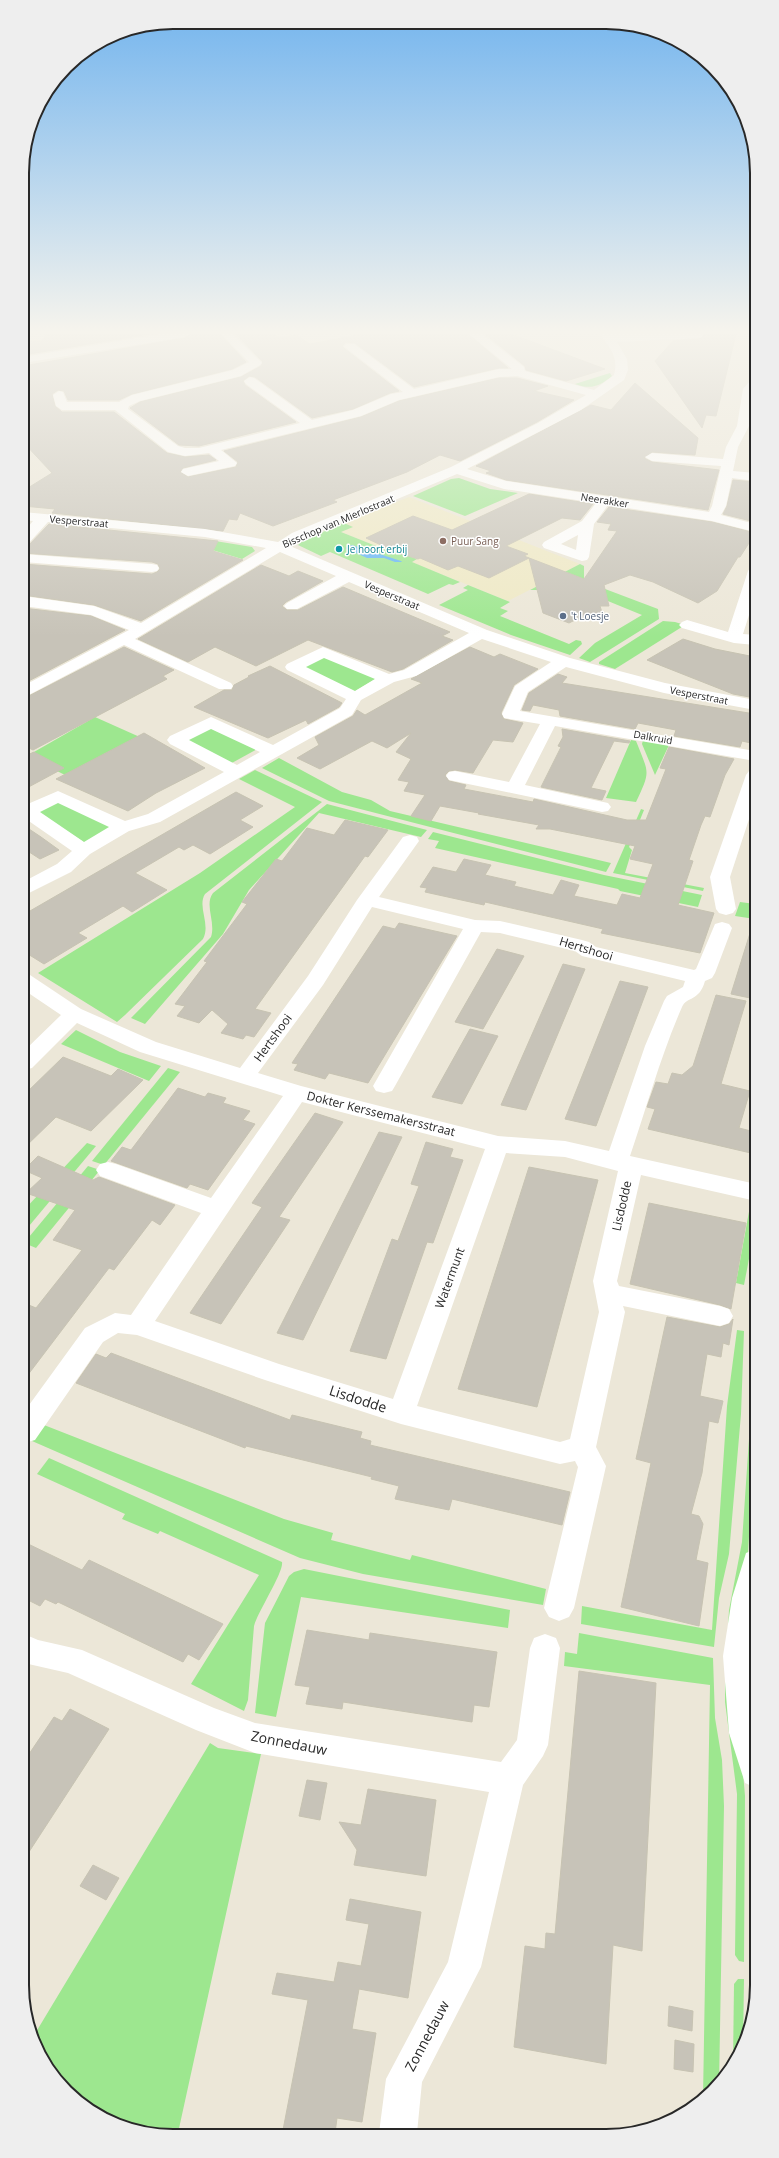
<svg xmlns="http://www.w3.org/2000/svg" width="779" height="2158" font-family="'Open Sans',sans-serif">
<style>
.education{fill:#efe9c5}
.green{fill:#9de78f}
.water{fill:#61b5f7}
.building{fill:#c7c3b8;stroke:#c7c3b2}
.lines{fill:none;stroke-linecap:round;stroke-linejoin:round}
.minor{fill:#fff;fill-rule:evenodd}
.education-dot{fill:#8d6e63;stroke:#fff;stroke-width:1.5}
.culture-dot{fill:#0f9aa8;stroke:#fff;stroke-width:1.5}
.service-dot{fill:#5c6f8a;stroke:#fff;stroke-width:1.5}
.labels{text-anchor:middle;stroke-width:3;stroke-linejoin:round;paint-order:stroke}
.far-street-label{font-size:10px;fill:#282828;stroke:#fff}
.far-education-label{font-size:10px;fill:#785e54;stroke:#fff;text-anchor:start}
.far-culture-label{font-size:10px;fill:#0d838f;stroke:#fff;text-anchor:start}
.far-service-label{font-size:10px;fill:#4e5e75;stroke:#fff;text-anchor:start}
.street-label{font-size:12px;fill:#282828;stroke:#fff}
.near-street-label{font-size:14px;fill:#282828;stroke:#fff}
.rim{fill:none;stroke:#282828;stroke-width:2}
</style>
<rect width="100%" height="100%" fill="#ece7d8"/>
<path class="education" d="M409 497 580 564 508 601 411 562 417 560 395 551 391 552 341 532 352 527 344 523Z"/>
<g class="green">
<path d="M610 373 612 376C600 386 591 390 575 384Z"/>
<path d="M459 478 490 489 518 493 465 516 413 496 451 479Z"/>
<path d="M344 523 353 527 341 532 391 552 395 551 417 559 412 562 460 582 453 585 449 584 428 594 330 552 321 556 298 545 304 540Z"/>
<path d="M209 540 252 547 255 551 242 559 199 546Z"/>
<path d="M580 564 584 566V581L658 609 659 619 590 662 579 658 595 643 642 615 581 590H530Z"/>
<path d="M468 585 510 602 500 608 508 611 500 616 569 644 576 640 581 641 582 644 570 655 511 635 439 605 468 590 463 588Z"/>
<path d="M663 621 675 622 685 625 615 669 599 664V662Z"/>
<path d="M324 656 377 678 352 693 300 667Z"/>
<path d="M95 717 142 738 65 775 27 756Z"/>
<path d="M211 725 259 748 230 764 183 740Z"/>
<path d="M631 740 636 741C649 774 651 770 636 802L606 798Z"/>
<path d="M643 740 669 745 655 775 642 744Z"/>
<path d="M279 758 342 792 371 800 390 811 611 863 606 872 329 801 262 768Z"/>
<path d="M255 770 322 802 205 894C197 907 211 924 203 939L125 1015 117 1022 38 973 200 873 295 807 239 779Z"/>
<path d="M58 800 113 828 85 843 36 811Z"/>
<path d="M327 804 427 830 421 837 319 813 249 890 223 934 145 1024 131 1018 211 937C216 922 204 905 213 893Z"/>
<path d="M641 809 644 810 629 847 632 850 625 873 704 888 703 891 613 873Z"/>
<path d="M433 832 604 875 702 895 698 907 620 891 618 889 435 848 439 841 428 839Z"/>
<path d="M740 902 755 904V919L735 916Z"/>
<path d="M76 1030 120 1052 161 1066 149 1081 61 1044Z"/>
<path d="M168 1068 180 1072 104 1165 92 1161Z"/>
<path d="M87 1143 96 1146 24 1232V1210Z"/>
<path d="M88 1166 100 1170 36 1248 24 1243Z"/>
<path d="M750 1206 754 1207 756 1222 744 1285 736 1283Z"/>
<path d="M737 1330 744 1331 741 1414 729 1554 719 1598 714 1647 581 1624 582 1606 712 1630 727 1406Z"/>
<path d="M754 1336H756V1430L747 1567 727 1643 729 1610 742 1542 754 1365Z"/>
<path d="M44 1425 284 1519 333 1533 331 1540 410 1560 412 1555 546 1589 543 1605 363 1574 300 1558 32 1441Z"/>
<path d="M49 1458 282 1562C284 1572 258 1611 254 1626L248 1700 244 1711 191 1684 259 1575 160 1531 158 1534 122 1519 125 1514 37 1474Z"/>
<path d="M304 1569 510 1610 508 1628 301 1597 276 1717 255 1713 265 1623 289 1576 294 1572Z"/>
<path d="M579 1633 713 1658 715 1718 722 1760 724 1806 719 2085 703 2098 710 1685 564 1666 565 1652 577 1654Z"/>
<path d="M725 1664 743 1772 745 1796 744 1962 739 1961 735 1955 737 1794 725 1702Z"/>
<path d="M210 1743 218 1748 261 1754 178 2133H144L106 2120 66 2092 42 2060 33 2037Z"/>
<path d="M738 1979H744L743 2046 733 2063 734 1984Z"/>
</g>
<path class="water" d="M352 545 401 561 402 562H395L384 558H367L345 548Z"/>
<g class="building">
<path d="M47 334H149L29 354 23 341H42Z"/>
<path d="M191 334H220L246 362 232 369 132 394 119 400H68L64 391 58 390 52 394 55 406 62 412H114L167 453 185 457 209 455 216 460 183 468 180 472 188 477 236 467 238 462 224 451 361 417 399 401 499 378H517L548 386 534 391 574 400 537 422 460 461 440 455 407 472 333 500 337 502 273 526 240 513 237 520 229 519 223 531 52 513 55 509 23 506V491L52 473 23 442V366L185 338Z"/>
<path d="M236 334H275L279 338 296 335 310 344 363 334H468L508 368H499L414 387 355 343 346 342 342 346 345 349 399 391 390 393 353 409 312 418 255 377 249 376 243 381 245 385 296 422 199 446 179 445 130 408 140 402 241 377 261 366 263 362Z"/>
<path d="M485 334H511L605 369 566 381 526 370 525 366Z"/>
<path d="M704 334H736L716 416 706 415 702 428 655 361 673 341 698 339 702 338Z"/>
<path d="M635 383 698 438 695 455 652 452 644 458 652 462 719 470 708 510 506 480 486 473 491 471 476 466 591 405 611 410Z"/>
<path d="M733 480 755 482V522L723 514 727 506Z"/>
<path d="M529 494 593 504 580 520 562 518 506 546 528 554 524 556 584 579 617 531 608 530 611 524 597 522 609 507 712 522 755 533V544L749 543 740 557H738L717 591 698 603 653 582 630 575 604 585 609 606H600L604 619H577L569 623 543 613 529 558 489 578 458 566 448 570 420 558 418 559 398 553 366 538 413 516 452 530Z"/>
<path d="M49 524 218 541 213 551 243 560 141 621 94 605 23 595V564L152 574 157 572 160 569 158 564 152 562 23 553V546L29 545Z"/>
<path d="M261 565 289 576 298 571 323 581 286 602 282 606 287 610H298L343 587 450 632 442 636 453 640 403 669 392 672 308 640 256 666 215 647 188 662 138 639Z"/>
<path d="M23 608 91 616 125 630 23 684Z"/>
<path d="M683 639 715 649 755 657V698L733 694 647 660Z"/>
<path d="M124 647 174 670 163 676 167 679 33 750 23 745V699Z"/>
<path d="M470 647 494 657 500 654 538 669 514 685 501 713 504 719 523 723 513 742 493 740 473 773 455 770 449 771 445 775 449 781 466 785 464 789 533 802 534 799 627 820H646L666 769 660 768 669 747 734 759 725 775 710 817 705 816 701 825 689 860 693 861 678 905 714 913 700 953 601 933 603 929 485 902 484 905 425 892 427 888 420 887 433 867 456 872 464 859 491 865 485 875 516 882 514 886 553 895 561 880 579 885 574 896 617 905 622 894 640 898 653 864 630 859 635 846 550 829H536L539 825 478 814 479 813 440 806 431 821 411 816 425 795 404 791 409 782 398 780 411 759 396 752 411 733 387 748 372 741 320 769 297 758 319 745 315 737 353 716 357 710 365 715 422 683 411 679Z"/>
<path d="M270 666 342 703 339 707 308 724 306 720 268 738 194 707 224 690H232L234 685 249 677 248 676Z"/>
<path d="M558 674 567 677 562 683 755 714V744L742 741 740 747 674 736 676 730 638 723 635 729 560 716 559 710 533 705 530 711 522 710 529 693Z"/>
<path d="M562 729 630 741 629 743 614 741 591 788 606 791 602 800 541 787 561 747 558 746 563 737Z"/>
<path d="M144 733 205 768 156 793 128 811 56 779Z"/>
<path d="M34 752 64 768 23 790V757Z"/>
<path d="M236 792 263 806 240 820 253 827 210 854 193 845 184 850 179 847 135 873 167 890 132 912 123 906 78 933 87 938 44 964 23 951V915Z"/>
<path d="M345 820 388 830 368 857 365 856 255 1009 271 1013 254 1037 246 1035 243 1039 221 1033 228 1024 212 1010 199 1023 177 1016 185 1006 175 1004 207 962 204 961 247 904 242 902 276 859 282 861 307 828 334 835Z"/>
<path d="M23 825 41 837 59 850 40 859 23 848Z"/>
<path d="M399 923 457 936 368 1083 329 1073 325 1079 294 1070 298 1064 292 1063 383 926 395 929Z"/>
<path d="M751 930 755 931V999L731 994Z"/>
<path d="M497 949 524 956 483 1029 455 1022Z"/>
<path d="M563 964 585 969 526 1110 501 1105Z"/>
<path d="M620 981 648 987 596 1126 565 1119Z"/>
<path d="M716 995 746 1001 721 1084 750 1091 739 1128 755 1132V1154L648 1129 655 1109 647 1107 656 1082 668 1084 672 1073 682 1075 693 1066Z"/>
<path d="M470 1029 498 1036 462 1104 432 1097Z"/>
<path d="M63 1057 111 1076 118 1069 143 1080 91 1131 56 1117 24 1148V1095Z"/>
<path d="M178 1088 205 1097 208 1093 226 1098 223 1103 250 1111 243 1120 255 1124 208 1190 190 1184 187 1188 111 1161 122 1147 131 1150Z"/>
<path d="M315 1113 343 1122 279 1217 290 1220 221 1324 190 1313 262 1207 252 1203Z"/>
<path d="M379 1132 402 1137 303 1340 277 1333Z"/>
<path d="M426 1142 453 1149 450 1157 463 1160 433 1243 427 1242 386 1359 350 1351 392 1239 398 1241 419 1186 411 1184Z"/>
<path d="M38 1156 93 1180 99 1177 175 1205 160 1225 152 1220 114 1270 109 1268 24 1380V1303L36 1308 82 1250 53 1240 75 1210 26 1193 42 1178 24 1170Z"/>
<path d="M529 1167 598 1180 537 1407 458 1389Z"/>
<path d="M649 1203 746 1223 731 1309 720 1305 630 1284Z"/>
<path d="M667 1317 720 1327 729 1324 733 1319 729 1345 723 1343 721 1357 707 1354 700 1396 723 1401 718 1423 709 1421 702 1473 691 1514 699 1516 703 1524 696 1560 708 1563 699 1626 621 1607 651 1463 636 1459Z"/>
<path d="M111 1353 290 1420 292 1415 362 1432 360 1438 371 1441 370 1445 570 1492 562 1525 452 1499 449 1510 395 1499 399 1486 371 1479 372 1477 246 1446 245 1448 76 1383 96 1354 106 1358Z"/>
<path d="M24 1542 82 1570 89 1560 223 1624 199 1660 188 1654 183 1662 58 1602 56 1604 45 1599 40 1606 24 1598Z"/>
<path d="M307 1630 369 1640 370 1633 497 1652 489 1707 474 1705 472 1722 343 1702 342 1709 306 1704 310 1687 295 1685Z"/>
<path d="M579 1671 656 1683 642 1951 613 1945 606 2064 514 2047 525 1946 545 1949 546 1933 555 1934Z"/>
<path d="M70 1709 109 1729 25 1858V1760L54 1717 62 1721Z"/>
<path d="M307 1780 327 1783 320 1820 299 1816Z"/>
<path d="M368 1789 436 1800 426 1876 354 1865 357 1850 339 1822 361 1825Z"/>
<path d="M93 1865 119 1878 106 1900 80 1886Z"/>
<path d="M350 1899 421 1912 408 1998 359 1989 352 2029 376 2033 362 2122 337 2118 335 2133H300L283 2130 308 2000 272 1994 277 1973 334 1982 338 1962 361 1966 369 1924 346 1920Z"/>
<path d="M669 2006 693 2011 692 2031 668 2026Z"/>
<path d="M675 2040 694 2044 693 2072 674 2069Z"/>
</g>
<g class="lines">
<g class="minor">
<path d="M161 334H190L185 337 23 363V357Z"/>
<path d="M221 334H233L262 363 260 365 241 376 140 401 129 406 128 409 178 446 185 448H199L300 423 246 384 244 381 250 377 254 378 312 420 353 410 391 394 403 392 346 348 344 346 346 344H354L414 389 499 369H512L469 334H482L524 367 525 371 594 390 614 375C619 357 610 348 600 334H703L702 337 698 338 617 342 627 359 628 370 624 380 581 410 467 469 506 481 709 512 712 506 721 466 652 461 645 457 652 453 723 459 726 447 737 426 743 389 750 381 754 380V393L749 426 738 447 733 471 755 473V481L732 478 726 506 721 515 755 524V532L712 521 608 505 594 524 589 557 587 560 582 561 544 548 542 545 544 542 582 521 596 503 504 489 457 474 302 539 290 546 487 630 570 658 665 683 755 700V710L664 693 566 667 528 692 520 711 755 751V761L555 726 525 785 608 803 611 807 608 811 602 812 449 780 446 776 449 772 455 771 509 782 540 724 504 718 502 714 515 686 551 662 482 639 416 676 394 682 361 700 352 715 160 822 129 831 90 854 71 872 23 896V882L57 864 72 851 23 817V806L58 791 125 821 148 814 224 772 170 744 167 740 170 736 211 717 273 745 340 708 346 699 287 670 285 667 287 664 323 647 389 674 404 670 469 633 349 582 297 609H287L284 606 287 603 336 576 280 552 135 639 231 683 233 686 231 689H219L124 645 23 698V686L129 630 91 615 23 606V596L94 606 141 623 266 548 205 537 48 522 28 544 23 545V533L33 521 23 520V512L205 529 278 542 292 533 451 467 538 423 586 395 517 376 499 377 399 400 361 416 221 450 237 463 235 466 188 476 181 472 183 469 219 461 209 453 185 456 168 452 115 410H62L56 406 53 395 59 391 63 392 67 402H119L132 395 233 370 249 362ZM578 535 576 550 561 544ZM324 658 375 679 355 691 306 667ZM211 729 260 752 237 765 189 740ZM58 803 109 827 84 842 40 812Z"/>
<path d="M23 554 152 564 157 565 159 568 157 571 152 572 23 562Z"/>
<path d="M755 567V596L743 634 755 635V645L734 643 682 628 679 625 682 622 687 620 728 632 748 571 750 568Z"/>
<path d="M755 770V801L730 877 736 909 733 913 726 915 719 913 716 909 710 877 746 775 749 771Z"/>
<path d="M410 835 417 837 419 841 379 897 475 920 500 921 582 940 589 942 596 947 694 970 696 969 715 924 722 922 729 924 732 928 715 973 712 978 705 981C699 1002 687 996 682 1007 661 1055 647 1106 630 1156L756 1184V1201L641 1175 617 1281 619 1286 720 1306 729 1309 733 1316 729 1323 720 1326 623 1306 625 1312 596 1447 606 1466 574 1608 569 1617 559 1621 549 1617 544 1608 578 1467 575 1461 560 1464 401 1424 265 1380 137 1335 118 1333 103 1342 35 1440 24 1443V1412L85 1328 115 1313 131 1315 201 1213 100 1176 96 1170 100 1164 108 1162 116 1164 211 1198 283 1096 140 1052 77 1023 32 1068 24 1070V1051L61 1015 24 990 23 974 30 975 81 1009 156 1042 240 1068 308 976 357 900 403 837ZM372 907 463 929 373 1086 376 1091 384 1093 392 1091 395 1086 481 932 500 933 575 951 582 956 685 981 683 987 667 996 664 1001 645 1046 609 1151 565 1141 498 1136 301 1086 258 1073 323 985ZM302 1102 485 1149 393 1399 279 1364 155 1321ZM506 1153 565 1157 618 1171 593 1281 599 1312 570 1439 560 1442 417 1406Z"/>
<path d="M756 1549V1636L753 1656 756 1688V1788L745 1783 729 1733 723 1656 732 1598 746 1553Z"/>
<path d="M24 1634 38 1640 82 1650 214 1708 255 1723 501 1762 517 1740 530 1648 534 1638 545 1634 556 1638 560 1648 548 1745 543 1756 523 1785 481 1967 422 2082 417 2133H379L386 2079 448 1962 489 1792 255 1753 196 1730 68 1673 24 1663Z"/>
</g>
</g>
<linearGradient id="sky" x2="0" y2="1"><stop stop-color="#72b4ee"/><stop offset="0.52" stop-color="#f6f4ed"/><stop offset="1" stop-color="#f6f4ed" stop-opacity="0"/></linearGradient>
<rect width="779" height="637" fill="url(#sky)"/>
<circle class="education-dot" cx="443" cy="541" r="4"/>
<circle class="culture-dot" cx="339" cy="549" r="4"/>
<circle class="service-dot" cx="563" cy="616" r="4"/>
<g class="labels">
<g class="far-street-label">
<text transform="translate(605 500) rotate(9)" y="4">Neerakker</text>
<text transform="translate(79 521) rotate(5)" y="4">Vesperstraat</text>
<text transform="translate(338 521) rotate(-23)" y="4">Bisschop van Mierlostraat</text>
<text transform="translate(392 595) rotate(23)" y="4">Vesperstraat</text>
<text transform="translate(699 695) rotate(11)" y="4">Vesperstraat</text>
<text transform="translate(653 737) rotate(10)" y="4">Dalkruid</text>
</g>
<g class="far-education-label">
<text x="451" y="545">Puur Sang</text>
</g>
<g class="far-culture-label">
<text x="347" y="553">Je hoort erbij</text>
</g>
<g class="far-service-label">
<text x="571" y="620">'t Loesje</text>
</g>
<g class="street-label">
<text transform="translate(586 949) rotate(17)" y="4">Hertshooi</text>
<text transform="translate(273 1038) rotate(-54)" y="4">Hertshooi</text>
<text transform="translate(381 1114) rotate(14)" y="4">Dokter Kerssemakersstraat</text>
<text transform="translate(622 1206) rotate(-77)" y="4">Lisdodde</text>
<text transform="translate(450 1278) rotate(-70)" y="4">Watermunt</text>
</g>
<g class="near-street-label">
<text transform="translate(358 1399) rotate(18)" y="5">Lisdodde</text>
<text transform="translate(289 1743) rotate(11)" y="5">Zonnedauw</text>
<text transform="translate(427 2036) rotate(-62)" y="5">Zonnedauw</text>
</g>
</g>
<path d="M0 0H779V2158H0ZM173 29H606A144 144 0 0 1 750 173V1985A144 144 0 0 1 606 2129H173A144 144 0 0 1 29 1985V173A144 144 0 0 1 173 29Z" fill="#eee" fill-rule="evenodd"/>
<path class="rim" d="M173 29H606A144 144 0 0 1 750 173V1985A144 144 0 0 1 606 2129H173A144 144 0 0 1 29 1985V173A144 144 0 0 1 173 29Z"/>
</svg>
